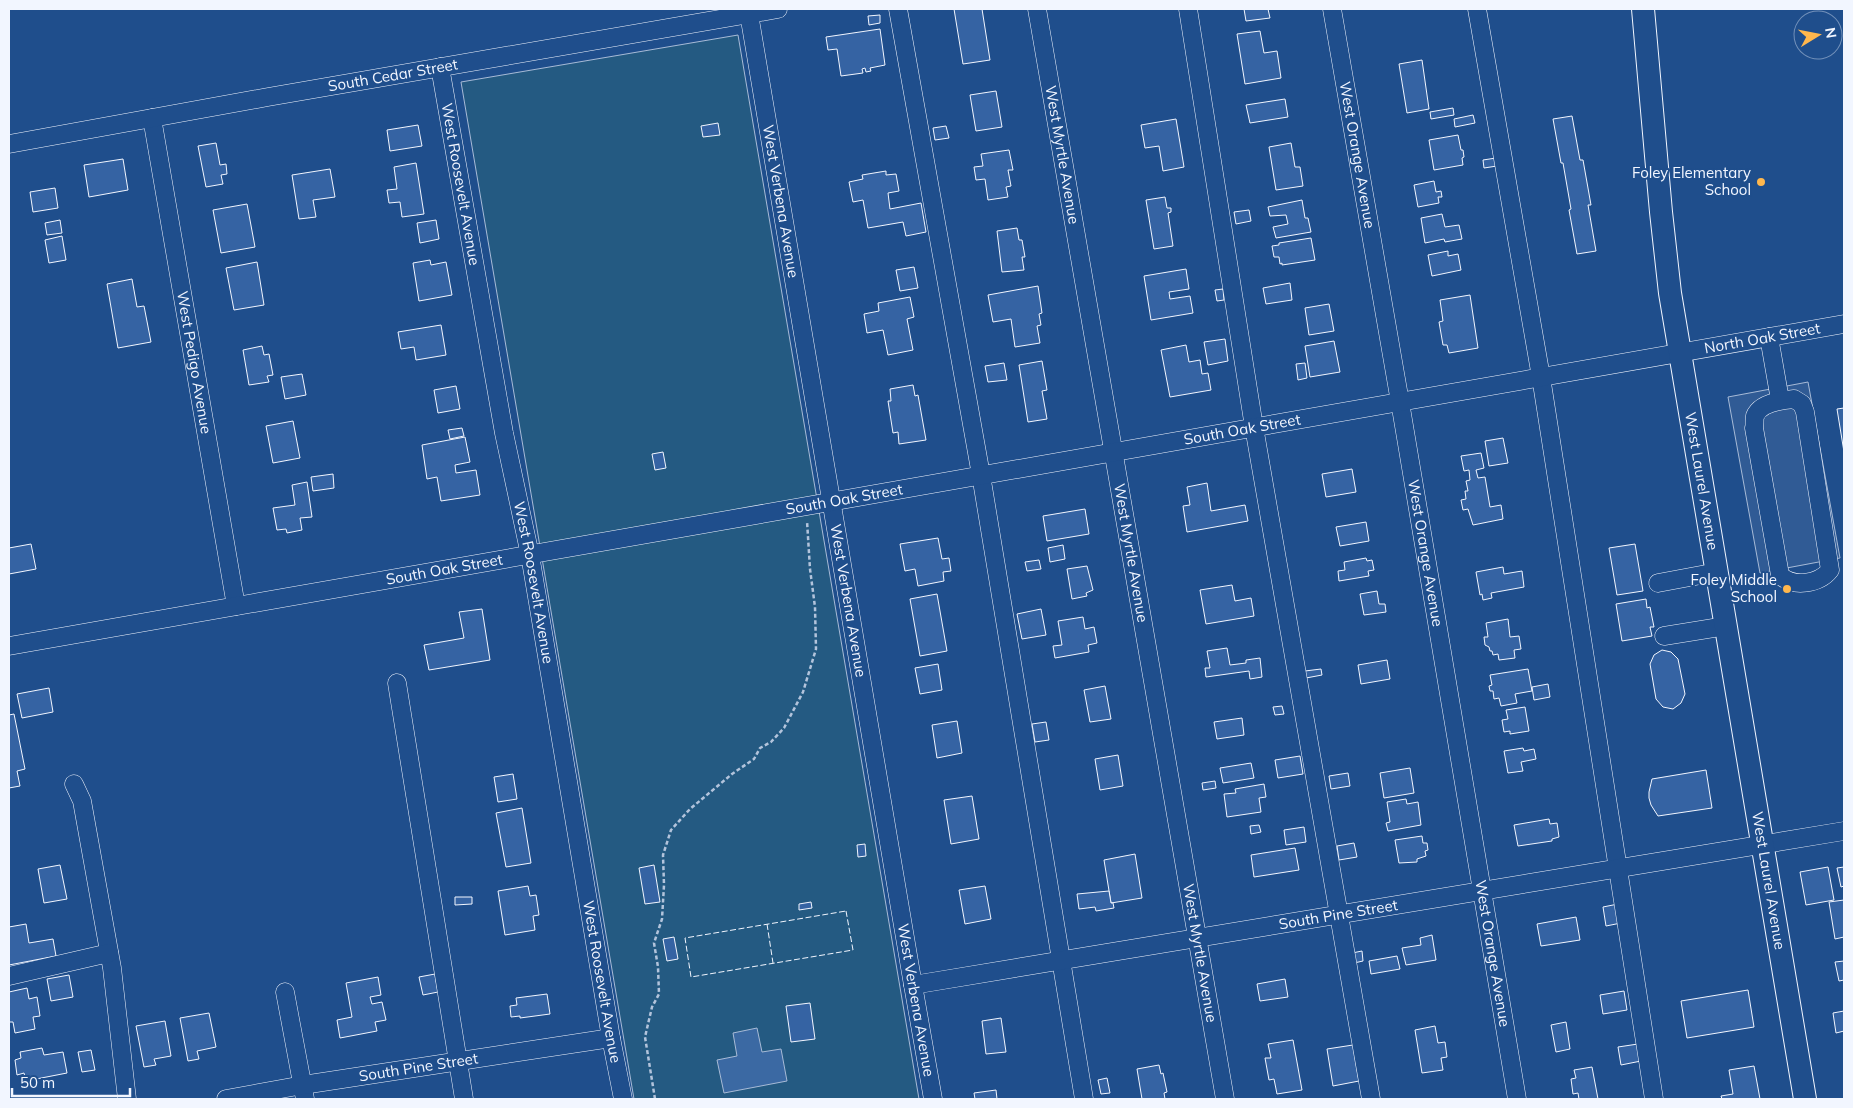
<svg xmlns="http://www.w3.org/2000/svg" width="1853" height="1108" font-family="Mulish,sans-serif">
<style>
.green{fill:#245a82;stroke:#a8bbd7}
.parking{fill:#305b95;stroke:#a8bbd7}
.water{fill:#3b69a3;stroke:#a8bbd7}
.building{fill:#3563a3;stroke:#f2f6ff}
.lines{fill:none;stroke-linecap:round;stroke-linejoin:round}
.minor-casing{stroke:#f2f6ff;stroke-width:19}
.major-casing{stroke:#f2f6ff;stroke-width:24}
.path{stroke:#b3c4dc;stroke-width:2.5;stroke-dasharray:4 2.5;stroke-linecap:butt}
.minor{stroke:#1f4e8c;stroke-width:18}
.major{stroke:#1f4e8c;stroke-width:22}
.fence{stroke:#f2f6ff;stroke-width:1;stroke-dasharray:6 2.5;stroke-linecap:butt}
.poi-dot{fill:#ffb74d;stroke:#1f4e8c;stroke-width:2}
.labels{text-anchor:middle;stroke-width:4;stroke-linejoin:round;paint-order:stroke}
.street-label{font-size:15px;fill:#f2f6ff;stroke:#1f4e8c}
.poi-label{font-size:15px;fill:#f2f6ff;stroke:#1f4e8c;text-anchor:end}
</style>
<rect width="100%" height="100%" fill="#1f4e8c"/>
<path class="green" d="M738 35 919 1099H634L461 82Z"/>
<path class="parking" d="M1808 382 1840 558 1760 573 1728 397Z"/>
<path class="water" d="M757 1028 762 1052 781 1049 787 1081 724 1093 717 1060 737 1056 733 1033Z"/>
<g class="building">
<path d="M954 9H982L990 60 963 64Z"/>
<path d="M1244 9H1268L1270 18 1246 21Z"/>
<path d="M880 15V23L869 25 868 16Z"/>
<path d="M880 29 885 65 870 68 871 71 866 72 865 68 862 69 863 73 841 76 837 49 828 50 826 37Z"/>
<path d="M1260 31 1264 53 1277 51 1281 78 1245 84 1237 34Z"/>
<path d="M1422 60 1429 109 1407 113 1399 64Z"/>
<path d="M996 91 1002 127 976 131 970 95Z"/>
<path d="M1285 99 1288 117 1250 123 1246 105Z"/>
<path d="M1453 108 1454 115 1431 119 1430 112Z"/>
<path d="M1473 115 1475 123 1455 127 1454 119Z"/>
<path d="M1572 116 1580 160H1583L1591 205H1588L1596 251 1577 254 1569 210 1571 209 1563 163H1561L1553 119Z"/>
<path d="M1176 119 1184 167 1163 171 1159 146 1145 148 1141 125Z"/>
<path d="M718 123 720 135 703 137 701 126Z"/>
<path d="M418 125 422 146 390 151 387 130Z"/>
<path d="M946 126 949 138 935 140 933 128Z"/>
<path d="M1458 135 1461 150H1463L1464 157 1462 158 1463 165 1434 170 1429 140Z"/>
<path d="M216 143 220 165 226 164 227 174 221 175 223 184 206 187 198 146Z"/>
<path d="M1291 143 1295 167H1300L1303 186 1276 190 1269 147Z"/>
<path d="M1009 150 1013 170H1008L1011 186 1006 187 1008 197 988 200 985 179 976 180 974 167 983 166 981 154Z"/>
<path d="M1496 158 1497 166 1484 168 1483 160Z"/>
<path d="M123 159 128 190 89 197 84 165Z"/>
<path d="M416 163 424 214 402 217 400 202 389 203 387 190 397 189 394 167Z"/>
<path d="M330 169 335 197 313 200 316 217 299 219 292 175Z"/>
<path d="M886 171V175L896 174 899 191 888 193 890 209 921 203 926 232 906 236 903 222 868 228 863 200 853 202 849 182 863 179 862 175Z"/>
<path d="M1434 181 1436 192 1441 191 1442 197H1438L1439 203 1418 207 1414 185Z"/>
<path d="M55 188 58 208 33 212 30 192Z"/>
<path d="M1165 197 1167 208H1171V212L1168 213 1173 246 1154 249 1146 200Z"/>
<path d="M1302 200 1305 218H1308L1311 232 1276 238 1273 227 1288 224 1286 215 1270 216 1268 207Z"/>
<path d="M247 204 255 247 221 253 213 210Z"/>
<path d="M1249 210 1251 221 1236 224 1234 212Z"/>
<path d="M1442 214 1445 227 1459 225 1462 239 1445 242 1444 239 1425 243 1421 218Z"/>
<path d="M60 220 62 233 47 235 45 223Z"/>
<path d="M436 220 439 239 420 243 417 223Z"/>
<path d="M1017 228 1019 240H1022L1025 257H1022L1024 270 1002 272 997 231Z"/>
<path d="M62 236 66 260 49 263 45 240Z"/>
<path d="M1311 238 1315 260 1282 265V263L1280 264 1279 257H1274L1272 246 1279 245V243Z"/>
<path d="M1448 251V256L1458 254 1461 270 1432 276 1428 255Z"/>
<path d="M430 260 431 265 446 262 452 295 419 301 413 263Z"/>
<path d="M257 262 264 305 234 310 226 268Z"/>
<path d="M914 267 918 288 900 291 896 270Z"/>
<path d="M1186 269 1189 289 1169 292 1170 299 1190 296 1193 313 1151 320 1144 276Z"/>
<path d="M132 279 137 307 144 306 151 342 118 348 107 284Z"/>
<path d="M1290 283 1292 300 1266 304 1263 288Z"/>
<path d="M1038 286 1042 313 1039 314 1041 325 1037 326 1040 343 1015 347 1011 319 993 322 988 295Z"/>
<path d="M1223 289 1224 300 1217 301 1215 290Z"/>
<path d="M1470 295 1478 348 1449 353 1447 345H1443L1439 322 1443 321 1440 300Z"/>
<path d="M910 297 914 317 907 319 913 350 888 355 883 330 867 333 864 314 879 311 878 303Z"/>
<path d="M1329 304 1334 331 1309 335 1305 308Z"/>
<path d="M441 325 446 355 416 360 414 347 401 349 398 332Z"/>
<path d="M1225 339 1228 361 1208 365 1204 342Z"/>
<path d="M1334 341 1340 372 1310 377 1305 346Z"/>
<path d="M1186 345 1189 362 1200 360 1202 374 1208 373 1211 390 1170 397 1161 350Z"/>
<path d="M262 346 264 355 269 354 273 375 267 376 269 382 249 385 243 350Z"/>
<path d="M1042 361 1047 390 1042 391 1047 419 1028 422 1019 365Z"/>
<path d="M1004 363 1007 380 988 382 985 366Z"/>
<path d="M1305 363 1307 378 1298 380 1296 364Z"/>
<path d="M302 374 306 395 285 399 281 377Z"/>
<path d="M913 385 915 396 918 395 926 440 899 444 898 432 893 433 888 401H891L890 389Z"/>
<path d="M456 386 460 409 438 413 434 390Z"/>
<path d="M1844 408V452L1837 409Z"/>
<path d="M293 421 300 458 273 463 266 426Z"/>
<path d="M462 428 464 436 450 439 448 430Z"/>
<path d="M465 437 470 462 455 465 456 473 476 470 480 495 441 501 437 477 427 479 422 445Z"/>
<path d="M1503 438 1508 463 1489 466 1485 441Z"/>
<path d="M663 452 666 468 655 470 652 454Z"/>
<path d="M1481 453 1484 468 1476 470 1478 478 1485 477 1490 507 1501 505 1503 519 1473 525 1468 509 1463 510 1461 500 1466 499 1465 491H1468L1466 481 1470 480 1469 470 1464 471 1461 456Z"/>
<path d="M1352 469 1356 492 1326 497 1322 474Z"/>
<path d="M333 474 334 488 313 491 311 477Z"/>
<path d="M307 482 312 517 300 518 302 530 287 533 286 529 277 530 273 508 295 505 292 485Z"/>
<path d="M1207 483 1211 511 1245 505 1248 521 1187 532 1183 506 1190 505 1187 487Z"/>
<path d="M1085 509 1089 534 1047 541 1043 516Z"/>
<path d="M1366 522 1369 541 1340 546 1336 527Z"/>
<path d="M938 538 942 559 949 558 951 571 943 572 944 581 918 586 915 569 905 571 900 544Z"/>
<path d="M31 544 36 569 9 574V548Z"/>
<path d="M1635 544 1643 591 1617 595 1609 548Z"/>
<path d="M1063 545 1065 559 1050 562 1048 548Z"/>
<path d="M1366 558 1367 561 1372 560 1374 570 1368 571 1369 576 1339 581 1338 571 1345 570 1344 562Z"/>
<path d="M1039 560 1041 569 1027 571 1025 562Z"/>
<path d="M1087 566 1093 590 1086 593 1087 596 1072 599 1067 569Z"/>
<path d="M1503 567 1504 574 1522 571 1524 587 1491 593 1492 598 1483 600 1482 594 1480 595 1476 572Z"/>
<path d="M1232 585 1235 601 1251 598 1254 616 1206 624 1200 590Z"/>
<path d="M1377 591 1379 604H1385L1386 612 1364 615 1360 594Z"/>
<path d="M937 594 947 651 920 656 910 599Z"/>
<path d="M1646 599 1647 608 1650 607 1654 627H1650L1652 636 1622 641 1616 604Z"/>
<path d="M482 609 490 660 429 670 424 645 464 638 459 612Z"/>
<path d="M1041 609 1046 635 1022 639 1017 614Z"/>
<path d="M1083 617 1085 629 1094 627 1097 643 1088 645 1089 652 1055 658 1053 646 1062 645 1058 621Z"/>
<path d="M1508 619 1510 637 1519 636 1521 649 1514 650 1515 658 1499 660 1498 654 1493 655 1492 651H1490L1489 647 1485 645 1484 637H1488L1486 623Z"/>
<path d="M1227 648 1230 665 1246 663V660L1260 658 1262 677 1250 679 1249 671 1206 677 1205 668H1210L1207 651Z"/>
<path d="M1662 650 1671 652 1678 659 1685 694 1681 703 1673 709 1663 707 1656 699 1650 664 1654 655Z"/>
<path d="M1387 660 1390 679 1361 684 1358 665Z"/>
<path d="M938 664 942 690 920 694 915 668Z"/>
<path d="M1321 669 1322 675 1306 678 1305 671Z"/>
<path d="M1528 669 1532 691 1515 694 1517 703 1501 706 1499 698 1494 699 1493 691H1490L1489 686 1492 685 1490 675Z"/>
<path d="M1548 684 1550 697 1534 700 1532 687Z"/>
<path d="M1105 686 1111 719 1090 722 1084 690Z"/>
<path d="M49 688 53 712 22 718 17 694Z"/>
<path d="M1282 706 1284 714 1275 715 1273 707Z"/>
<path d="M1525 707 1529 731 1510 734V731L1504 732 1502 720 1508 719 1506 710Z"/>
<path d="M14 714 25 769 17 771 20 786 9 788V715Z"/>
<path d="M1242 718 1244 735 1217 739 1214 722Z"/>
<path d="M957 721 962 753 937 758 932 725Z"/>
<path d="M1046 722 1049 740 1035 742 1032 724Z"/>
<path d="M1523 748 1524 751 1534 749 1536 759 1521 762 1523 771 1508 773 1504 751Z"/>
<path d="M1118 755 1123 786 1100 790 1095 759Z"/>
<path d="M1300 756 1303 774 1278 778 1275 760Z"/>
<path d="M1251 763 1254 778 1223 783 1220 768Z"/>
<path d="M1410 768 1414 793 1384 798 1380 773Z"/>
<path d="M1706 770 1712 808 1658 816 1651 805 1649 798V792L1652 779Z"/>
<path d="M1348 773 1350 786 1331 789 1329 776Z"/>
<path d="M513 774 517 799 498 802 494 777Z"/>
<path d="M1215 781 1216 788 1203 790 1202 783Z"/>
<path d="M1264 784 1266 797 1259 798 1261 812 1227 817 1224 794 1236 793 1235 789Z"/>
<path d="M972 796 979 839 951 844 944 800Z"/>
<path d="M1406 799 1407 804 1418 802 1421 825 1388 831 1386 823 1390 822 1387 802Z"/>
<path d="M522 808 531 863 506 867 496 813Z"/>
<path d="M1549 819 1550 824 1557 823 1559 837 1552 839V841L1518 846 1514 825Z"/>
<path d="M1259 825 1261 832 1251 834 1250 826Z"/>
<path d="M1304 827 1306 842 1286 845 1284 830Z"/>
<path d="M1422 836 1423 843H1427L1428 850 1425 851 1426 856 1417 859V862L1399 863 1395 840Z"/>
<path d="M1354 843 1357 857 1339 860 1337 846Z"/>
<path d="M865 844 866 856 858 857 857 845Z"/>
<path d="M1295 848 1299 870 1254 877 1251 855Z"/>
<path d="M1135 854 1142 898 1111 903 1104 860Z"/>
<path d="M60 865 67 899 44 903 38 869Z"/>
<path d="M654 865 660 902 645 904 639 868Z"/>
<path d="M1828 867 1834 900 1806 905 1800 872Z"/>
<path d="M1844 867V886L1841 887 1837 868Z"/>
<path d="M528 886 530 896 536 895 539 915 533 916 535 930 505 935 498 891Z"/>
<path d="M985 886 991 919 965 924 959 890Z"/>
<path d="M1109 891 1111 903H1113L1114 908 1096 911 1095 907 1079 909 1077 894Z"/>
<path d="M455 897H472V904L455 905Z"/>
<path d="M1844 900V937L1835 939 1829 902Z"/>
<path d="M811 902 812 908 799 910V904Z"/>
<path d="M1618 904 1621 923 1606 926 1603 907Z"/>
<path d="M1576 917 1580 940 1541 946 1537 924Z"/>
<path d="M26 924 29 943 53 939 56 956 9 965V927Z"/>
<path d="M1432 935 1436 960 1406 965 1402 948 1421 945 1420 938Z"/>
<path d="M674 937 678 959 667 961 663 939Z"/>
<path d="M1362 951 1363 961 1354 963 1352 953Z"/>
<path d="M1397 956 1400 969 1371 974 1369 961Z"/>
<path d="M1844 961V980L1839 981 1835 962Z"/>
<path d="M435 974 438 992 423 995 419 977Z"/>
<path d="M69 975 73 997 51 1001 47 979Z"/>
<path d="M378 977 381 995 370 997 372 1004 382 1002 386 1020 375 1022 377 1031 340 1038 337 1020 352 1017 346 983Z"/>
<path d="M1285 979 1288 997 1260 1001 1257 984Z"/>
<path d="M27 988 29 999 37 997 40 1016 33 1017 35 1029 15 1033 13 1022H9V992Z"/>
<path d="M1748 990 1754 1027 1687 1038 1681 1001Z"/>
<path d="M1624 991 1627 1010 1603 1014 1600 995Z"/>
<path d="M547 994 550 1014 520 1018V1016L511 1017 510 1006 517 1005 516 998Z"/>
<path d="M810 1003 815 1039 791 1042 786 1006Z"/>
<path d="M1844 1011V1031L1836 1033 1833 1013Z"/>
<path d="M209 1013 216 1047 197 1051 199 1059 188 1061 180 1018Z"/>
<path d="M1001 1018 1006 1052 986 1054 982 1021Z"/>
<path d="M165 1021 171 1056 154 1059 156 1065 144 1067 136 1026Z"/>
<path d="M1566 1022 1570 1049 1556 1052 1551 1025Z"/>
<path d="M1435 1026 1438 1043 1445 1042 1447 1057 1441 1058 1443 1070 1422 1073 1415 1030Z"/>
<path d="M1293 1040 1302 1090 1277 1094 1274 1079 1269 1080 1265 1058H1271L1268 1044Z"/>
<path d="M1638 1044 1641 1061 1621 1065 1618 1047Z"/>
<path d="M1353 1045 1359 1081 1333 1086 1327 1049Z"/>
<path d="M42 1048 44 1055 63 1052 67 1073 26 1081 24 1073 17 1075 15 1060 21 1058 20 1052Z"/>
<path d="M91 1050 95 1070 82 1072 78 1052Z"/>
<path d="M1159 1065 1161 1074 1163 1073 1167 1092 1164 1093 1165 1099H1142L1137 1069Z"/>
<path d="M1754 1066 1760 1099H1722L1721 1096 1733 1094 1729 1070Z"/>
<path d="M1592 1067 1598 1099H1579L1578 1093 1573 1094 1571 1079 1576 1078 1574 1070Z"/>
<path d="M1107 1078 1110 1093 1101 1094 1098 1080Z"/>
<path d="M996 1090 997 1099H975L974 1093Z"/>
</g>
<g class="lines">
<g class="minor-casing">
<g id="minor">
<path d="M898 9 981 475 1084 1099"/>
<path id="s1" d="M1037 9 1225 1099"/>
<path d="M1188 9 1254 427 1371 1099"/>
<path id="s2" d="M1332 9 1400 402 1517 1099"/>
<path d="M1477 9 1541 377 1654 1099"/>
<path id="s3" d="M749 14 913 985 933 1099"/>
<path id="s4" d="M440 67 504 433 530 555 611 1038 623 1099"/>
<path id="s5" d="M152 118 236 606"/>
<path id="s6" d="M9 144 268 97 778 9"/>
<path d="M1769 337 1780 400"/>
<path d="M1794 399 1802 404 1805 412 1830 570C1819 584 1793 588 1780 575L1754 428C1755 425 1754 420 1755 416 1760 403 1782 400 1794 399Z"/>
<path d="M1658 583 1717 572"/>
<path d="M1664 636 1726 626"/>
<path id="s7" d="M9 646 1844 324"/>
<path d="M397 683 464 1099"/>
<path d="M74 784 82 801 112 968 127 1099"/>
<path d="M9 976 109 953"/>
<path id="s8" d="M913 985 1844 831"/>
<path d="M285 992 305 1099"/>
<path id="s9" d="M226 1099 303 1085 611 1038"/>
</g>
</g>
<g class="major-casing">
<g id="major">
<path id="s10" d="M1643 9 1661 212 1670 293 1805 1099"/>
</g>
</g>
<path class="path" d="M655 1099 645 1037 652 1007 659 994 658 967 654 943 662 919 664 885 663 855 671 830 690 809 732 774 754 759 760 748 771 742 784 728 803 692 816 649 815 607 810 569 807 521"/>
<use href="#minor" class="minor"/>
<use href="#major" class="major"/>
<g class="fence">
<path d="M846 911 853 950 691 977 685 938Z"/>
<path d="M767 924 773 963"/>
</g>
</g>
<g class="poi-dot">
<circle cx="1761" cy="182" r="5"/>
<circle cx="1787" cy="589" r="5"/>
</g>
<g class="labels">
<g class="street-label">
<text dy="5" stroke="none"><textPath href="#s6" startOffset="390">South Cedar Street</textPath></text>
<text dy="5" stroke="none"><textPath href="#s1" startOffset="148">West Myrtle Avenue</textPath></text>
<text dy="5" stroke="none"><textPath href="#s2" startOffset="148">West Orange Avenue</textPath></text>
<text dy="5" stroke="none"><textPath href="#s4" startOffset="119">West Roosevelt Avenue</textPath></text>
<text dy="5" stroke="none"><textPath href="#s3" startOffset="190">West Verbena Avenue</textPath></text>
<text dy="5" stroke="none"><textPath href="#s7" startOffset="1780">North Oak Street</textPath></text>
<text dy="5" stroke="none"><textPath href="#s5" startOffset="248">West Pedigo Avenue</textPath></text>
<text dy="5" stroke="none"><textPath href="#s7" startOffset="1252">South Oak Street</textPath></text>
<text dy="5" stroke="none"><textPath href="#s10" startOffset="476">West Laurel Avenue</textPath></text>
<text dy="5" stroke="none"><textPath href="#s7" startOffset="848">South Oak Street</textPath></text>
<text dy="5" stroke="none"><textPath href="#s1" startOffset="552">West Myrtle Avenue</textPath></text>
<text dy="5" stroke="none"><textPath href="#s2" startOffset="552">West Orange Avenue</textPath></text>
<text dy="5" stroke="none"><textPath href="#s7" startOffset="442">South Oak Street</textPath></text>
<text dy="5" stroke="none"><textPath href="#s4" startOffset="524">West Roosevelt Avenue</textPath></text>
<text dy="5" stroke="none"><textPath href="#s3" startOffset="595">West Verbena Avenue</textPath></text>
<text dy="5" stroke="none"><textPath href="#s10" startOffset="881">West Laurel Avenue</textPath></text>
<text dy="5" stroke="none"><textPath href="#s8" startOffset="431">South Pine Street</textPath></text>
<text dy="5" stroke="none"><textPath href="#s1" startOffset="958">West Myrtle Avenue</textPath></text>
<text dy="5" stroke="none"><textPath href="#s2" startOffset="958">West Orange Avenue</textPath></text>
<text dy="5" stroke="none"><textPath href="#s4" startOffset="929">West Roosevelt Avenue</textPath></text>
<text dy="5" stroke="none"><textPath href="#s3" startOffset="1000">West Verbena Avenue</textPath></text>
<text dy="5" stroke="none"><textPath href="#s9" startOffset="195">South Pine Street</textPath></text>
</g>
<g class="poi-label">
<text x="1751" y="178">Foley Elementary<tspan x="1751" dy="17">School</tspan></text>
<text x="1777" y="585">Foley Middle<tspan x="1777" dy="17">School</tspan></text>
</g>
</g>
<rect width="1853" height="1108" fill="none" stroke="#f2f6ff" stroke-width="20"/>
<g transform="translate(1818 35) rotate(80)"><circle r="24" fill="#1f4e8c" stroke="#7391ba"/>
<path d="M0-4L9 19L0 12L-9 19Z" fill="#ffb74d"/>
<text y="-8" font-size="14" font-weight="bold" text-anchor="middle" fill="#f2f6ff">N</text>
</g>
<path d="M12 1088v8h118v-8" fill="none" stroke="#f2f6ff" stroke-width="2.5"/>
<text x="20" y="1088" font-size="15" fill="#f2f6ff" stroke="#1f4e8c" stroke-width="4" paint-order="stroke">50 m</text>
</svg>
